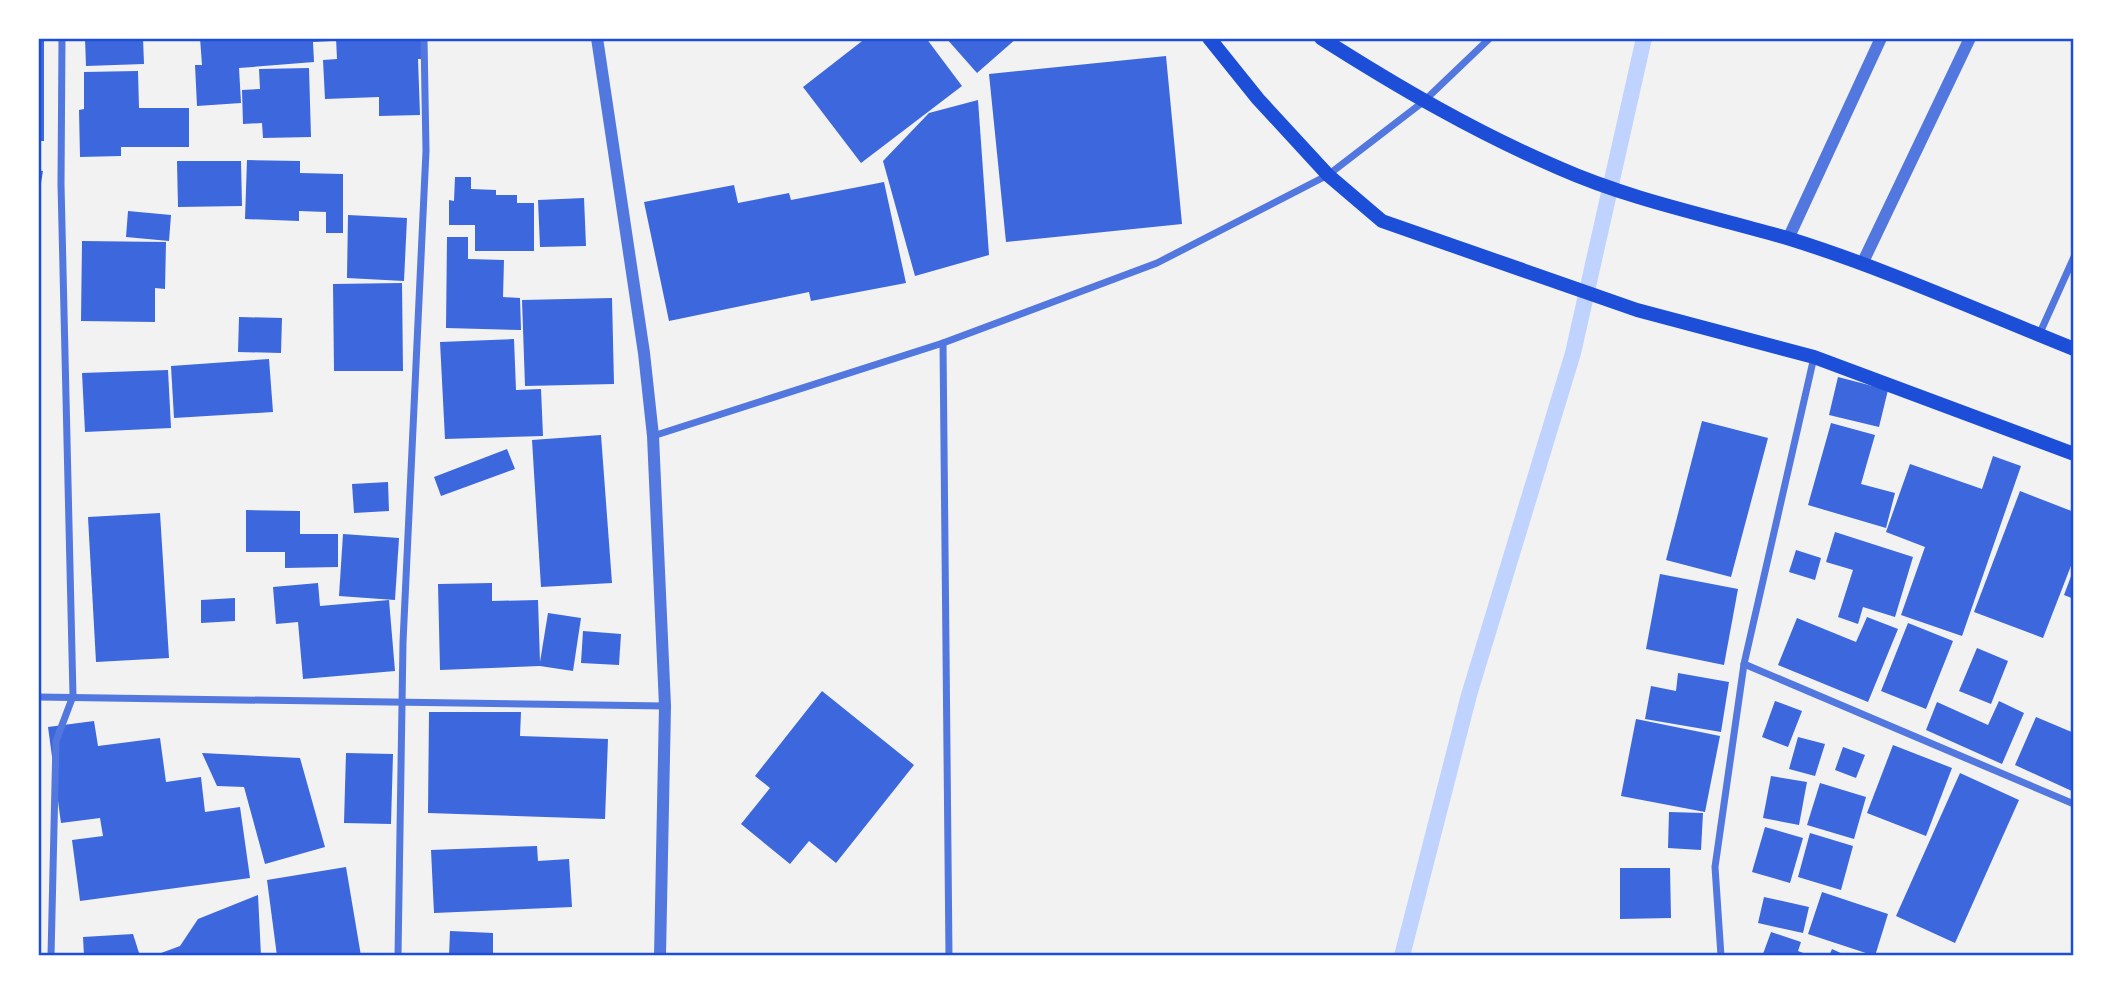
<svg xmlns="http://www.w3.org/2000/svg" width="2112" height="994" font-family="'Noto Serif',serif">
<style>
.lines{fill:none;stroke-linecap:round;stroke-linejoin:round}
.stream{stroke:#bfd3fe;stroke-width:16}
.building{fill:#3d67dc}
.minor{stroke:#5277de;stroke-width:7}
.tertiary{stroke:#5277de;stroke-width:12}
.secondary{stroke:#1d4ed8;stroke-width:14}
.neatline{fill:none;stroke:#1d4ed8;stroke-width:2.5}
</style>
<rect width="100%" height="100%" fill="#f2f2f2"/>
<g class="lines">
<path class="stream" d="M1402 956 1469 695 1573 353 1644 38"/>
</g>
<g class="building">
<rect x="38" y="38" width="6" height="103"/>
<path d="M85 38H143L144 64 86 66Z"/>
<path d="M200 38H331V41L313 42 314 62 239 68 241 103 197 106 195 65H202Z"/>
<path d="M336 38H422V59H418L420 115 379 116V97L325 99 323 60 337 59Z"/>
<path d="M866 38H926L962 86 861 163 803 87Z"/>
<path d="M946 38H1017L977 73Z"/>
<path d="M1166 56 1182 224 1006 242 989 74Z"/>
<path d="M309 68 311 137 263 138 262 123 243 124 242 90 260 89 259 69Z"/>
<path d="M138 71 139 108H189V147H121V156L80 157 79 110 84 109V72Z"/>
<path d="M978 100 989 255 915 276 883 161 929 113Z"/>
<path d="M247 160 300 161V173L343 174V233H326V212L299 211V221L245 219Z"/>
<path d="M177 161H241L242 206 178 207Z"/>
<path d="M38 170 43 171 40 189H38Z"/>
<path d="M455 177H471V189L496 190V195H517V203H534V251H475V225H449V200L454 201Z"/>
<path d="M884 182 906 283 811 301 809 292 669 321 644 202 734 185 738 203 789 193 791 200Z"/>
<path d="M584 198 586 246 540 247 538 200Z"/>
<path d="M128 211 171 215 169 241 126 237Z"/>
<path d="M348 215 407 218 404 281 347 278Z"/>
<path d="M447 237H468V259L504 260 503 297 520 298 521 330 446 328Z"/>
<path d="M82 241 166 242 165 289 155 288V322L81 321Z"/>
<path d="M402 283 403 371H334L333 284Z"/>
<path d="M612 298 614 384 525 386 522 300Z"/>
<path d="M239 317 282 318 281 353 238 352Z"/>
<path d="M514 339 516 390 541 389 543 436 445 439 440 342Z"/>
<path d="M269 359 273 412 174 418 171 366Z"/>
<path d="M168 370 171 428 85 432 82 373Z"/>
<path d="M1838 377 1888 390 1879 427 1829 415Z"/>
<path d="M1702 421 1768 438 1731 577 1666 560Z"/>
<path d="M1831 423 1875 435 1861 484 1895 493 1886 528 1808 505Z"/>
<path d="M601 435 612 583 541 587 532 440Z"/>
<path d="M507 449 515 469 441 496 434 477Z"/>
<path d="M1993 456 2021 466 1962 636 1901 615 1925 547 1886 532 1910 464 1982 489Z"/>
<path d="M388 482 389 511 354 513 352 484Z"/>
<path d="M2020 491 2074 512V558L2043 638 1974 612Z"/>
<path d="M246 510 300 511V534H338V567L285 568V552H246Z"/>
<path d="M160 513 169 658 96 662 88 517Z"/>
<path d="M1835 532 1913 557 1895 617 1863 607 1858 624 1838 617 1853 570 1826 562Z"/>
<path d="M343 534 399 538 395 600 339 596Z"/>
<path d="M1796 550 1821 558 1815 580 1789 572Z"/>
<path d="M2073 571H2074V599L2064 595Z"/>
<path d="M1660 574 1738 589 1724 665 1646 649Z"/>
<path d="M318 583 320 606 389 600 395 671 303 679 298 622 276 624 273 587Z"/>
<path d="M492 583V601L538 600 540 662 548 613 581 618 573 671 540 666 440 670 438 584Z"/>
<path d="M235 598V621L201 623V600Z"/>
<path d="M1867 617 1898 629 1868 702 1778 665 1797 618 1856 642Z"/>
<path d="M1908 623 1953 641 1926 709 1881 691Z"/>
<path d="M583 631 621 634 619 665 581 663Z"/>
<path d="M1977 648 2008 661 1991 704 1959 691Z"/>
<path d="M1678 673 1729 682 1721 732 1645 719 1651 686 1676 691Z"/>
<path d="M822 691 914 765 836 863 809 841 790 864 741 824 770 788 755 776Z"/>
<path d="M1775 701 1802 711 1788 747 1762 737Z"/>
<path d="M1999 701 2024 713 2002 764 1926 730 1937 702 1988 725Z"/>
<path d="M429 712H521L520 736 608 739 605 819 428 813Z"/>
<path d="M2036 717 2074 733V792L2015 765Z"/>
<path d="M1636 719 1720 736 1705 812 1621 796Z"/>
<path d="M94 721 98 746 160 738 166 782 201 777 205 812 240 807 250 878 80 901 72 840 103 836 100 818 61 823 48 727Z"/>
<path d="M1798 737 1825 744 1815 776 1789 769Z"/>
<path d="M1893 745 1952 768 1926 836 1867 813Z"/>
<path d="M1843 747 1865 755 1856 778 1835 770Z"/>
<path d="M202 753 300 758 325 847 265 864 244 787 217 786Z"/>
<path d="M346 753 393 754 391 824 344 823Z"/>
<path d="M1960 773 2019 800 1955 943 1896 916Z"/>
<path d="M1771 776 1807 782 1799 825 1763 818Z"/>
<path d="M1820 783 1866 797 1854 839 1807 825Z"/>
<path d="M1669 812 1703 813 1701 850 1668 848Z"/>
<path d="M1765 827 1803 838 1790 883 1752 872Z"/>
<path d="M1810 833 1853 846 1841 890 1798 877Z"/>
<path d="M537 846 538 861 569 859 572 907 434 913 431 850Z"/>
<path d="M346 867 361 956H277L267 880Z"/>
<path d="M1620 868H1670L1671 918 1620 919Z"/>
<path d="M1822 892 1888 914 1875 956 1808 934Z"/>
<path d="M258 895 261 956H153L180 946 198 919Z"/>
<path d="M1764 897 1809 907 1803 933 1758 923Z"/>
<path d="M450 931 493 933V956H449Z"/>
<path d="M1771 932 1801 942 1798 951 1811 956 1763 954Z"/>
<path d="M133 934 140 956H84L83 937Z"/>
<path d="M1832 949 1847 956H1829Z"/>
</g>
<g class="lines">
<g class="minor">
<path d="M2039 335 2074 257"/>
<path d="M943 343 949 956"/>
<path d="M653 436 943 343 1157 263 1328 175 1423 102 1490 38"/>
<path d="M1744 664 2074 804"/>
<path d="M38 697 665 706"/>
<path d="M51 956 56 741 73 696 61 184 62 38"/>
<path d="M398 956 403 642 426 151 424 38"/>
<path d="M1721 956 1715 867 1744 664 1814 357"/>
</g>
<g class="tertiary">
<path d="M597 38 644 353 653 436 665 706 660 956"/>
<path d="M1788 239 1881 38"/>
<path d="M1862 264 1970 38"/>
</g>
<g class="secondary">
<path d="M1209 38 1258 99 1328 175 1382 221 1637 310 1814 357 2074 454"/>
<path d="M1321 38C1398 87 1475 132 1559 168 1631 200 1711 216 1787 238 1884 268 1979 311 2074 349"/>
</g>
</g>
<rect width="2112" height="994" fill="none" stroke="#ffffff" stroke-width="80"/>
<rect x="40" y="40" width="2032" height="914" class="neatline"/>
</svg>
